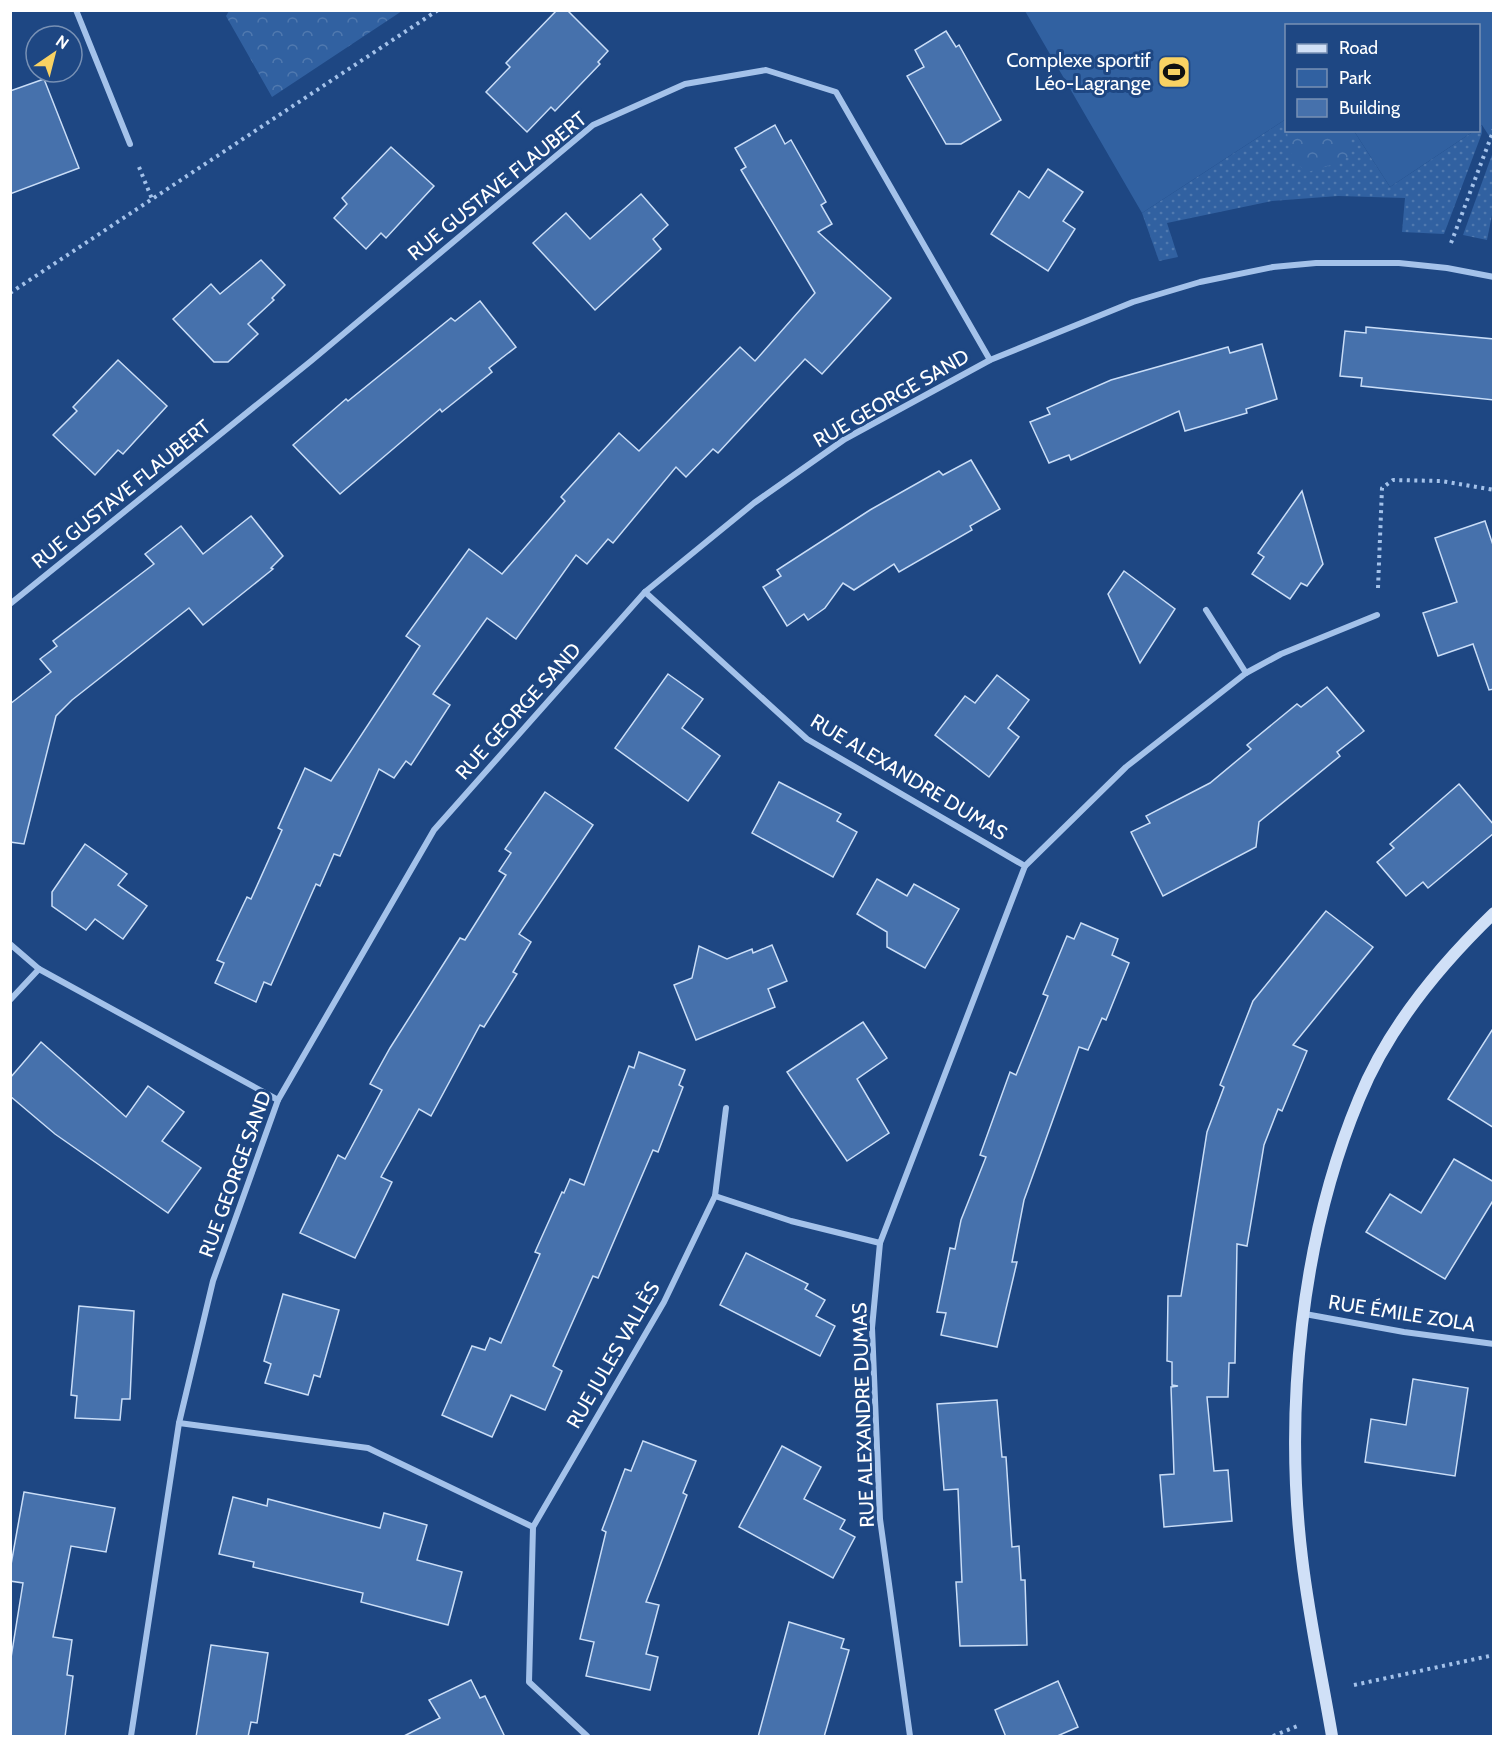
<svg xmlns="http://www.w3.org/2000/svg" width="1504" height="1747" font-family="Cabin,sans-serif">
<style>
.grass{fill:url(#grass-dots)}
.forest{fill:url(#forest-crowns)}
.park{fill:#3161a1}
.building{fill:#4671ac;stroke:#c9ddf7;stroke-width:1.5}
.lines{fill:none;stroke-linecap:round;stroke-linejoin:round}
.path{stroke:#a4c2ea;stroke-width:4;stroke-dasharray:3 4.5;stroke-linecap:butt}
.street{stroke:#a4c2ea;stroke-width:6}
.secondary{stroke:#d0e0f7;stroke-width:12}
.labels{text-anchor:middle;stroke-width:6;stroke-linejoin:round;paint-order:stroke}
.poi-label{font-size:20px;fill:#fff;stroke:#1e4783;text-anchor:end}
.street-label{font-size:20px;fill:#fff;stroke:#1e4783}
</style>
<defs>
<pattern id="grass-dots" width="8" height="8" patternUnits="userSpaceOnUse" patternTransform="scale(1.5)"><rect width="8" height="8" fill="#3161a1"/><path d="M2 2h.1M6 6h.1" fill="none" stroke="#5079af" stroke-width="1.8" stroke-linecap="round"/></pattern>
<pattern id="forest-crowns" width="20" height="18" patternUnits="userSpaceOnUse" patternTransform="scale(1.5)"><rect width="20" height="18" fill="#3161a1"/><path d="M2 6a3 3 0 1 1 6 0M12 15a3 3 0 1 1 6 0" fill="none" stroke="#5079af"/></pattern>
</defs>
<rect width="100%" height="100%" fill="#1e4783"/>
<g class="grass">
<path d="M1286 119V130L1354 131 1390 187 1474 131 1478 130 1482 125V133L1444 234 1402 232 1405 198 1338 196 1272 201 1167 223 1178 257 1159 261 1142 213Z"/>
<path d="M1493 152V210L1487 240 1463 235Z"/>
</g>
<g class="forest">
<path d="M229 11V10L402 11 272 97 226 16Z"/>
<path d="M1287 131H1350L1351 154 1341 162 1308 172C1291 162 1289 150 1287 131Z"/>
</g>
<g class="park">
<path d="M1025 11H1493V142L1482 125 1479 127 1478 26H1286V119L1142 213Z"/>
<path d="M1354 131H1474L1390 187Z"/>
</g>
<g class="building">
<path d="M557 10H567L608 51 598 62 600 64 555 111 551 107 527 132 486 92 510 67 506 63Z"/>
<path d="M946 31 956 47 959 45 1001 120 961 144H946L907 76 924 67 915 50Z"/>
<path d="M44 79 79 168 10 194V91Z"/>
<path d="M775 125 785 144 791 140 826 202 821 205 832 224 818 232 891 298 822 374 805 359 718 453 713 449 686 477 676 467 613 543 608 539 587 564 576 555 516 639 487 618 433 694 450 705 411 765 406 761 394 778 379 769 340 856 334 854 320 886 316 884 271 985 264 982 256 1002 215 983 224 963 217 960 247 897 251 899 282 830 278 828 305 768 331 781 420 646 406 636 469 549 502 574 565 501 561 497 619 433 639 451 740 347 755 361 815 293 741 170 746 167 735 148Z"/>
<path d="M391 147 434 186 386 238 381 233 366 249 334 218 347 204 342 198Z"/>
<path d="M1048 169 1083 192 1063 221 1075 229 1048 271 991 234 1019 191 1029 198Z"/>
<path d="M641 194 668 225 653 239 661 249 595 310 533 243 566 213 590 239Z"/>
<path d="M261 260 285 285 272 298 274 300 248 324 258 334 228 362H214L173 319 211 284 220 294Z"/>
<path d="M480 301 516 347 489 368 492 372 442 412 440 409 340 494 293 445 346 399 348 401 451 318 455 321Z"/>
<path d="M1366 327 1494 339V400L1361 386 1362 378 1340 376 1345 331 1366 333Z"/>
<path d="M1262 344 1277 399 1246 409 1247 413 1185 431 1179 411 1071 460 1069 455 1049 463 1030 422 1050 414 1047 408 1111 380 1228 347 1230 353Z"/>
<path d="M118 360 167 406 123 454 118 450 95 475 53 435 77 411 73 407Z"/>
<path d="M971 460 1000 509 970 526 972 530 899 572 894 564 854 590 843 583 825 608 808 620 804 614 787 626 763 587 781 576 777 570 870 510 939 471 943 475Z"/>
<path d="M1302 491 1323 564 1307 586 1301 583 1290 599 1252 574 1264 557 1258 553Z"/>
<path d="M251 516 283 556 271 568 273 569 203 625 189 608 72 700 56 716 24 844 10 842V704L51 672 40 659 57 646 53 641 154 564 145 554 181 526 203 554Z"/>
<path d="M1485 521 1494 548V689L1489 690 1473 644 1438 656 1423 613 1457 602 1435 538Z"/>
<path d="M1124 571 1175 609 1140 663 1108 594Z"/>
<path d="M668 674 703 699 682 728 720 756 688 801 615 748Z"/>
<path d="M997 675 1029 700 1008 728 1019 737 989 777 935 735 965 696 975 703Z"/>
<path d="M1327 687 1364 731 1337 752 1340 756 1259 822 1256 847 1163 896 1131 832 1150 823 1146 816 1210 783 1251 749 1247 745 1297 704 1301 707Z"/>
<path d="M779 782 841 814 837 821 857 832 833 877 752 833Z"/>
<path d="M1459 784 1494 825V833L1428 888 1423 882 1406 896 1377 862 1394 848 1390 844Z"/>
<path d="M545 792 593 825 519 934 531 942 513 972 517 974 484 1027 480 1025 431 1116 419 1109 381 1177 392 1182 355 1258 300 1233 338 1155 345 1159 382 1090 370 1084 390 1048 460 938 465 940 506 875 499 871 511 853 505 849Z"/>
<path d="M85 844 127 874 118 885 147 906 123 939 95 919 86 930 52 906V892Z"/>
<path d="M877 879 907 896 914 884 959 909 925 968 887 947V932L857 914Z"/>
<path d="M1326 911 1373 947 1293 1045 1307 1051 1282 1111 1278 1109 1264 1145 1247 1246 1237 1244 1235 1363H1229L1228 1397H1207L1214 1471 1228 1470 1232 1521 1164 1527 1160 1475 1174 1474 1171 1387 1178 1386 1172 1385V1362L1167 1361 1168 1296H1181L1207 1132 1224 1087 1220 1085 1253 1001Z"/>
<path d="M1081 923 1118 939 1112 955 1129 963 1106 1020 1102 1018 1088 1050 1079 1047 1024 1200 1012 1262H1017L997 1347 941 1335 946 1313 937 1312 950 1248 955 1249 961 1220 986 1157 980 1155 1010 1072 1016 1075 1048 996 1043 994 1067 936 1074 939Z"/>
<path d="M772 945 787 981 768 989 775 1007 696 1040 674 985 692 978 699 946 727 959 752 949 753 953Z"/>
<path d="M863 1022 887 1058 857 1079 889 1133 847 1161 787 1072Z"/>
<path d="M1494 1027V1128L1448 1099Z"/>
<path d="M41 1042 126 1117 148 1086 184 1112 162 1141 201 1168 168 1213 55 1134 10 1096V1078Z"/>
<path d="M639 1052 685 1070 679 1085 683 1087 658 1152 653 1150 598 1278 593 1276 553 1366 562 1371 545 1410 511 1395 492 1437 442 1415 472 1346 485 1350 490 1338 501 1343 540 1254 535 1252 562 1192 564 1193 570 1179 584 1185 629 1066 634 1068Z"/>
<path d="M1454 1159 1494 1182V1199L1445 1279 1366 1232 1390 1194 1421 1213Z"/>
<path d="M746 1253 808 1284 805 1289 825 1300 816 1316 835 1326 820 1356 720 1305Z"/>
<path d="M283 1294 339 1310 320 1377 314 1375 308 1395 265 1383 271 1364 264 1361Z"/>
<path d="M79 1306 134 1311 130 1399H122L120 1420 75 1418 77 1396 71 1395Z"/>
<path d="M1413 1379 1468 1388 1455 1476 1365 1462 1371 1419 1406 1425Z"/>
<path d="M997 1400 1002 1457H1006L1012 1547 1019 1546 1021 1580H1025L1027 1645 960 1646 956 1582H962L958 1489 944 1490 937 1404Z"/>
<path d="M643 1441 696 1461 683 1493 687 1495 646 1602 659 1605 646 1654 658 1657 650 1690 586 1676 594 1642 580 1639 606 1532 602 1530 625 1469 631 1471Z"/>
<path d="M782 1446 821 1467 804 1499 845 1520 840 1529 855 1537 833 1578 739 1527Z"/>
<path d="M24 1492 115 1508 106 1552 71 1546 53 1637 72 1640 67 1675 73 1676 65 1737H10V1664L23 1583 10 1581V1570Z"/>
<path d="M233 1497 267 1506 268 1499 380 1528 384 1513 427 1525 417 1560 462 1572 448 1625 361 1602 363 1593 253 1567 254 1562 219 1554Z"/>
<path d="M789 1622 844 1639 841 1648 849 1650 824 1737H758Z"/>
<path d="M211 1645 268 1653 257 1723 251 1722 248 1737H196Z"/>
<path d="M471 1680 480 1698 485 1696 505 1737H402L440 1718 429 1700Z"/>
<path d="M1058 1681 1078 1727 1055 1737H1006L995 1710Z"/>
</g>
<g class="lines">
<g class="path">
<path d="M139 167 152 199"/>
<path d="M1451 243 1494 129"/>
<path d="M10 293 438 10"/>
<path d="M1378 588 1382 488 1393 480 1441 481 1494 490"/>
<path d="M1354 1685 1494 1655"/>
<path d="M1273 1736 1300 1725"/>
</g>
<g class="street">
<path d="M76 10 130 144"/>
<path d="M645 592 807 739 1025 866 880 1243 872 1328 880 1519 910 1736"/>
<path d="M10 604 311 361 593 125 685 84 766 70 836 92 990 360"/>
<path d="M1206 610 1246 673"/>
<path d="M1025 866 1126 767 1246 673 1281 654 1377 615"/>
<path d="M10 944 39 969 278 1100"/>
<path d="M10 1000 39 969"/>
<path d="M715 1196 726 1108"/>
<path d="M1305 1314 1404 1332 1494 1344"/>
<path d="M179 1423 368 1448 533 1527"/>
<path d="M131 1736 179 1423 213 1281 278 1100 434 830 645 592 754 503 845 439 990 360 1133 302 1200 282 1273 267 1316 263H1399L1447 268 1494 277"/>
<path d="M587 1736 529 1682 533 1527 664 1302 715 1196 791 1221 880 1243"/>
</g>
<path class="secondary" d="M1332 1736C1322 1677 1309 1618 1302 1558 1284 1409 1301 1238 1359 1099 1388 1027 1439 966 1494 913"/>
</g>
<defs>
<g id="stadium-square" transform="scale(1.725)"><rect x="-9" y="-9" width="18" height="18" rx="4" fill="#f9d263" stroke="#1e4783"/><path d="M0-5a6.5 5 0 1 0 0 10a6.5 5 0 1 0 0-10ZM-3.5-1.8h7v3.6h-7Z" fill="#111"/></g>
</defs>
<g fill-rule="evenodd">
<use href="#stadium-square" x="1174" y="72"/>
</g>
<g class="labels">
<g class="poi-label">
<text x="1151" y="67">Complexe sportif<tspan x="1151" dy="23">Léo-Lagrange</tspan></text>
</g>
<g class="street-label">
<text transform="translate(497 186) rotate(-39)" y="7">RUE GUSTAVE FLAUBERT</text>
<text transform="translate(891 398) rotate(-30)" y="7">RUE GEORGE SAND</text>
<text transform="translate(121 494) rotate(-39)" y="7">RUE GUSTAVE FLAUBERT</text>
<text transform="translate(518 711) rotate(-48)" y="7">RUE GEORGE SAND</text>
<text transform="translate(909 777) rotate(31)" y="7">RUE ALEXANDRE DUMAS</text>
<text transform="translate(235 1174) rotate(-70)" y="7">RUE GEORGE SAND</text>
<text transform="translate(1402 1313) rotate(9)" y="7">RUE ÉMILE ZOLA</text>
<text transform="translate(613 1355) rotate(-60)" y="7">RUE JULES VALLÈS</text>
<text transform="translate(863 1415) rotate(-92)" y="7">RUE ALEXANDRE DUMAS</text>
</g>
</g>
<rect width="1504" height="1747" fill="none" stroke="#ffffff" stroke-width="24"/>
<rect x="1285" y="24" width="195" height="108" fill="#1e4783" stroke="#7891b5" stroke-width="1.5"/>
<rect x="1297" y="44" width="30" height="9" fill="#d0e0f7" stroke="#7891b5" stroke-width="1.5"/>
<text x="1339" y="54" font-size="18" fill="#ffffff">Road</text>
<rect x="1297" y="69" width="30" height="18" fill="#3161a1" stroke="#7891b5" stroke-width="1.5"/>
<text x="1339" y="84" font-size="18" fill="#ffffff">Park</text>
<rect x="1297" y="99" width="30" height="18" fill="#4671ac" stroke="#7891b5" stroke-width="1.5"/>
<text x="1339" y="114" font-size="18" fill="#ffffff">Building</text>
<g transform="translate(54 54) rotate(35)"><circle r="28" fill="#1e4783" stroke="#7891b5" stroke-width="1.5"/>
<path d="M0-4.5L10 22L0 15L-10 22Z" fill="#f9d263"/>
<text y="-9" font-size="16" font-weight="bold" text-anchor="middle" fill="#ffffff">N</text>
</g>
</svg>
